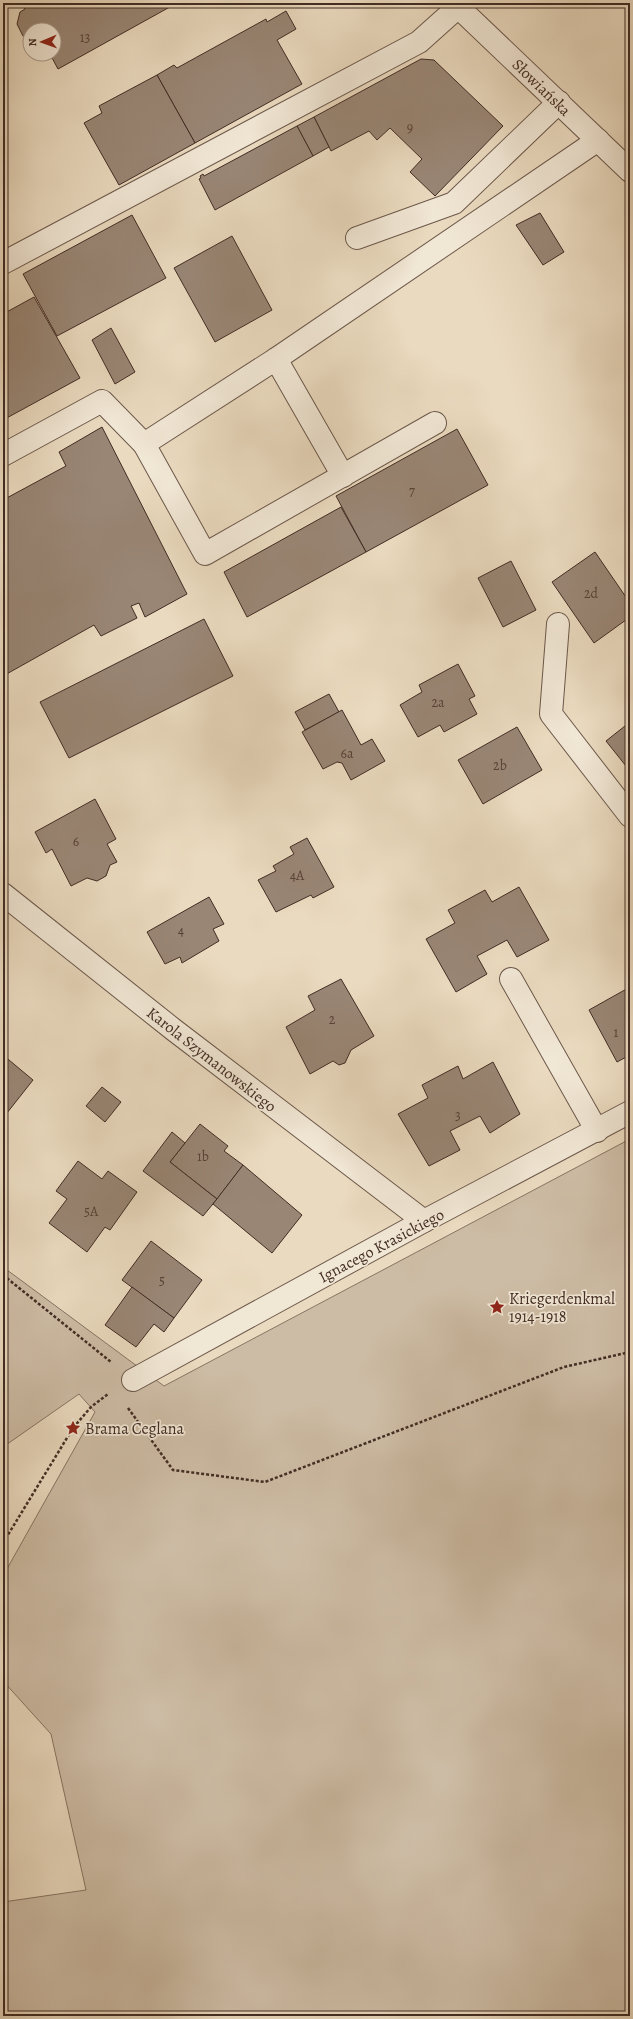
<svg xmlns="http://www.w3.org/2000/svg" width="633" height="2019" font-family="Alegreya,serif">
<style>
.green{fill:#cdbca5;stroke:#887464}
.building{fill:#998675;stroke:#422c24}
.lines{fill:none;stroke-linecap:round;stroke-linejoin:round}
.minor-casing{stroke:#6c584b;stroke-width:24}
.path{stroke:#422c24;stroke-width:2.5;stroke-dasharray:3 2;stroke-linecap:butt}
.minor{stroke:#f1e7d5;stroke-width:22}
.labels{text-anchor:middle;stroke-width:3.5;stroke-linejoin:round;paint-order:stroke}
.number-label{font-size:14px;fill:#584238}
.street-label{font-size:16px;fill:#422c24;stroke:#f1e7d5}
.poi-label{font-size:16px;fill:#422c24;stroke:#f1e7d5;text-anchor:start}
</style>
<rect width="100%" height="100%" fill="#eadabf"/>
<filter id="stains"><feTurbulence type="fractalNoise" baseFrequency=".005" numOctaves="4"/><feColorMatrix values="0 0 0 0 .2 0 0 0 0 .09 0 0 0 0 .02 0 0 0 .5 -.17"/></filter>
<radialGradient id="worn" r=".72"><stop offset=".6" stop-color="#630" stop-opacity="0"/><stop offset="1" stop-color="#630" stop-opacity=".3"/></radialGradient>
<path class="green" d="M630 1139V2016H3V1902L86 1890 51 1734 3 1681V1576L95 1412 79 1394 3 1447V1267L164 1386Z"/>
<g class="building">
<path d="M22 3H177L58 69 50 54H54V30H30V38L23 36 17 24 20 12 25 9Z"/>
<path d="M286 11 296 29 277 40 302 84 195 143 157 75 174 65 177 68 266 19 267 22Z"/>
<path d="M421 59 434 60 503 126 435 196 410 172 422 159 390 128 377 140 369 131 331 151 314 117Z"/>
<path d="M157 75 195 143 119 185 84 123 102 113 99 106Z"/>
<path d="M314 117 329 147 313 156 297 126Z"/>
<path d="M297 126 313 156 215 210 199 179 201 178 200 176 203 174 204 176Z"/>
<path d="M540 213 564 252 543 265 516 225Z"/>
<path d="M132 215 166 278 57 336 23 274Z"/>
<path d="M232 236 272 310 215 342 174 268Z"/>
<path d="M34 297 80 378 3 420V314Z"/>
<path d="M111 328 135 372 115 384 92 340Z"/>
<path d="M102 427 187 594 145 617 139 603 131 606 137 618 101 636 94 625 3 676V500L66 466 59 452Z"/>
<path d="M457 429 488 485 366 552 336 496Z"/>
<path d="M341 507 366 552 247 617 224 572Z"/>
<path d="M595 552 630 603V617L594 643 552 582Z"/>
<path d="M511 561 536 610 503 627 478 578Z"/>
<path d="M204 619 233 676 69 758 40 702Z"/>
<path d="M458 664 475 696 469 699 477 714 444 732 440 725 418 737 400 705 422 692 419 685Z"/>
<path d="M329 694 339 712 305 730 295 712Z"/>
<path d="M342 710 361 745 372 739 385 761 351 780 342 763 337 762 323 769 302 732Z"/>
<path d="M630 722V771L606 741Z"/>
<path d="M517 727 542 770 483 804 458 760Z"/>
<path d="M95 799 116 839 107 844 117 862 110 865 106 876 97 881 87 878 71 886 52 849 46 853 35 832Z"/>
<path d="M307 838 334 887 313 898 311 895 276 912 258 880 276 871 273 866 294 854 290 847Z"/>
<path d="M519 887 549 940 517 957 507 940 477 956 487 974 456 992 426 939 455 923 448 910 485 890 492 902Z"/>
<path d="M209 897 224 924 213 929 219 941 182 963 180 957 165 964 147 932Z"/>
<path d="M341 979 374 1036 351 1050 345 1063 339 1065 333 1061 310 1074 286 1027 315 1010 308 996Z"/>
<path d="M630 987V1055L617 1062 589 1010Z"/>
<path d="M3 1055 33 1080 3 1118Z"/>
<path d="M493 1062 520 1114 490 1133 480 1116 450 1131 460 1150 429 1166 398 1114 428 1098 422 1085 458 1066 463 1079Z"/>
<path d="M102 1087 121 1102 105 1122 86 1106Z"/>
<path d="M200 1124 228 1146 224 1151 243 1165 217 1199 170 1162Z"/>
<path d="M172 1132 185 1143 170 1162 217 1199 203 1216 143 1171Z"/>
<path d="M78 1161 102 1179 108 1171 137 1192 110 1230 105 1227 87 1252 49 1223 67 1199 56 1191Z"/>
<path d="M243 1165 302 1215 272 1253 213 1204Z"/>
<path d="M151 1241 202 1280 174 1318 122 1280Z"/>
<path d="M132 1287 174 1318 164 1332 154 1324 136 1347 105 1325Z"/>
</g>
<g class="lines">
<g class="minor-casing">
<g id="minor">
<path d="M454 3 630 171"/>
<path d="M357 238 454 203 559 102"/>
<path d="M3 263 419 42 458 7"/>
<path d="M276 359 343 476"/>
<path d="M144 444 276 359 598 140"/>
<path d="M3 455 102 401 144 444 205 554 435 423"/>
<path d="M558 624 551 714 630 816"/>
<path d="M3 894 174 1030 424 1221"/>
<path d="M511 979 597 1131"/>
<path d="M133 1380 424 1221 630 1112"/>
</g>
</g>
<g class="path">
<path d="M3 1275 111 1362"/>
<path d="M128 1408 173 1470 265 1482 564 1367 630 1352"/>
<path d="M3 1543 73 1428 91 1407 108 1394"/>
</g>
<use href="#minor" class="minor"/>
</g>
<defs>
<g id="sight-bare" transform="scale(1.2)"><path d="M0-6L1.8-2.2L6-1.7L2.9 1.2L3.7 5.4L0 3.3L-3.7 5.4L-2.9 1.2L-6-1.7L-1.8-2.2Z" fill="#8f2418" stroke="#f1e7d5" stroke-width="2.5" paint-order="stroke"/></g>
</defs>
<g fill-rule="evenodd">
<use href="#sight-bare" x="497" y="1307"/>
<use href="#sight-bare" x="73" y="1428"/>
</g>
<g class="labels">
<g class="number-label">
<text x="85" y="42">13</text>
<text x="410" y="132">9</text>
<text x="412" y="496">7</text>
<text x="591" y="598">2d</text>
<text x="438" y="707">2a</text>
<text x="347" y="758">6a</text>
<text x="500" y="770">2b</text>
<text x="76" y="846">6</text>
<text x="297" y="880">4A</text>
<text x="181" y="935">4</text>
<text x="332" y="1024">2</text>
<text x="616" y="1037">1</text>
<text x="458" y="1120">3</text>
<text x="203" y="1161">1b</text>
<text x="91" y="1216">5A</text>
<text x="162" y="1285">5</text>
</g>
<g class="street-label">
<text transform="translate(542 87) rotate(44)" y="6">Słowiańska</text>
<text transform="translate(212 1059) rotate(38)" y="6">Karola Szymanowskiego</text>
<text transform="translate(381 1245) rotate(-28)" y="6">Ignacego Krasickiego</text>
</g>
<g class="poi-label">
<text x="509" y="1304">Kriegerdenkmal<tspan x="509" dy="18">1914-1918</tspan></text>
<text x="85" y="1434">Brama Ceglana</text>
</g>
</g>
<rect width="633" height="2019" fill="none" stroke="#eadabf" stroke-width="16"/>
<rect x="4" y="4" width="625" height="2011" fill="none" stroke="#422c24" stroke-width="2"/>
<rect x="8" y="8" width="617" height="2003" fill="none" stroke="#422c24"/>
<g transform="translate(42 42) rotate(268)"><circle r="19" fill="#f1e7d5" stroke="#ab9c8e"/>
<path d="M0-3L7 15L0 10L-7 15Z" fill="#8f2418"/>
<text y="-6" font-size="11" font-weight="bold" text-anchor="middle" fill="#422c24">N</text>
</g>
<rect width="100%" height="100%" filter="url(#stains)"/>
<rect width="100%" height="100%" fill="url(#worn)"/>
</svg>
